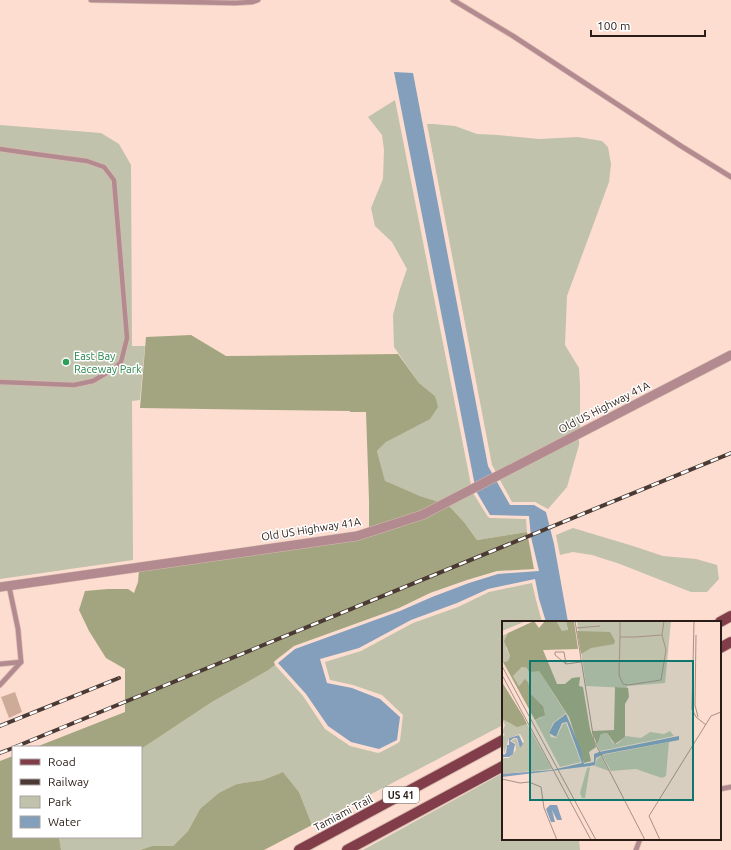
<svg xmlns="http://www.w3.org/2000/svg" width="731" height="850" font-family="Ubuntu,sans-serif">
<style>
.green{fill:#c0c2ab}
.forest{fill:#a2a580}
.water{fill:#849fbb}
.building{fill:#ceaa99}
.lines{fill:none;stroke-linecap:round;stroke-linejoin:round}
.lane-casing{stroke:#d6baae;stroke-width:6}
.street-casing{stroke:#d6baae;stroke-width:10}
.primary-casing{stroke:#d6baae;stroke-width:12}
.lane{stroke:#b28a8f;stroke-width:4.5}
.street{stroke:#b28a8f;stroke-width:9}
.primary{stroke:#813d4a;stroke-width:10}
.rail-casing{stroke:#4b3a33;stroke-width:4}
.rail{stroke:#fff;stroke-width:2.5;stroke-dasharray:8;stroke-linecap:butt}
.leisure-dot{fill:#2e9e5b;stroke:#fff;stroke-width:1.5}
.labels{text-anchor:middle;stroke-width:3;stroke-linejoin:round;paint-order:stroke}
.shield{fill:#fff;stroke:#6a605c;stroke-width:1}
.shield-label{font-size:10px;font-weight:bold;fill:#2a1c16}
.leisure-label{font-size:11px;fill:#27864d;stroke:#fff;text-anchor:start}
.street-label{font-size:11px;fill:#2a1c16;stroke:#fff}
.inset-road{fill:none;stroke:#a89085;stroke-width:1}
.view{fill:#0f766e;fill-opacity:0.15;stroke:#0f766e;stroke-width:2}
.inset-edge{fill:none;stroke:#2a1c16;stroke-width:2}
</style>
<rect width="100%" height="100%" fill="#fcddcf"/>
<g class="green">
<path d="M395 100 471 485 439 502 420 496 385 482 377 451 386 442 407 430 435 396 419 383 394 347 393 315 400 289 407 269 392 242 375 226 371 208 383 179 384 150 382 135 368 117Z"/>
<path d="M427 124H433L455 126 477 134 498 135 539 139 578 137 602 141 608 147 611 164 609 182 567 296 565 345 579 368 580 385V429L496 472 492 465Z"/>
<path d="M0 125 101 133 119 144 131 165 132 346H145L140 400 132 401 133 560 0 579Z"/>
<path d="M579 438V445L567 487 548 509 535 502H512L500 480Z"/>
<path d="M473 493 488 517 490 518 526 519 527 532 477 540 464 522 449 506Z"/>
<path d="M573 528 633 546 663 556 696 559 717 565 719 579 707 592H691L620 564 592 555 573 552 560 555 556 535Z"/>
<path d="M532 583 536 600 542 622H503V725L312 825 299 792 283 772 263 780 237 784 200 809 188 831 173 846H152L140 850H61L59 837H141V749L212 702 267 671 275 665 303 696 325 729 350 746 378 753 381 752 398 743 400 741 403 715 382 695 353 685 330 680 325 662 361 651 413 623 458 607 489 592Z"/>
<path d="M503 773V839H579L580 850H363Z"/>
</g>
<g class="forest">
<path d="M191 335 226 356 398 354 419 383 435 396 438 407 430 419 386 442 377 451 385 481 420 496 439 502 420 512 369 528V500L366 412H350V411L140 408 146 337Z"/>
<path d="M449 506 464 522 477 540 527 532 534 569 497 571 467 580 430 593 399 608 294 646 276 660 274 662 275 665 267 671 212 702 141 749V747H36L125 712V669L106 658 89 631 79 610 85 591 108 589H128L134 593 138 582 139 571 358 540Z"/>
<path d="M13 756V837H59L61 850H0V761Z"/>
<path d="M283 772 299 792 312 825 264 850H140L152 846H173L188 831 200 809 219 793 237 784 263 780Z"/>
</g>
<path class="water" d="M394 72 413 73 488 466 510 505H534L546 512 554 544 568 622H546L539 599 535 579 488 589 457 603 411 620 359 648 320 659 327 683 352 688 380 699 400 717 397 740 379 749 351 742 328 726 306 694 278 663 295 649 400 611 432 597 469 583 498 574 539 571 531 537 529 516 490 515 476 491Z"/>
<path class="building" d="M15 692 22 712 9 718 1 697Z"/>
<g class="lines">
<g class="lane-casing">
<g id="lane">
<path d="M91 0 235 3 252 2 258 0"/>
<path d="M453 0 513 36 681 146 731 177"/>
<path d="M0 149 35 154 87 161 104 167 114 180 127 338 121 362 115 368 93 381 74 385 0 382"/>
<path d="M0 664 21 662"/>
<path d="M0 685 21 662 18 629 9 586"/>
<path d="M720 789 731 787"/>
<path d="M636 850 640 839"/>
</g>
</g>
<g class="street-casing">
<path id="street" d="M0 587 357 536 422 515 731 355"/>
</g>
<g class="primary-casing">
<g id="primary">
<path d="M720 622 731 616"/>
<path d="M720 648 731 642"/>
<path d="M299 850 503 740"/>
<path d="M347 850 503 766"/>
</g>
</g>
<use href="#lane" class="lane"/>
<use href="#street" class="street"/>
<use href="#primary" class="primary"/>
<g class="rail-casing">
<g id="rail">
<path d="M0 726 119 678"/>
<path d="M15 747 731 453"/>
<path d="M0 753 13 748"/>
</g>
</g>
<use href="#rail" class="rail"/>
</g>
<circle class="leisure-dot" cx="66" cy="362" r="4"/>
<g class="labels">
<rect class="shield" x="383" y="787" width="36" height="16" rx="3"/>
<g class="shield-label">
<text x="401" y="799">US 41</text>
</g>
<g class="leisure-label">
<text x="74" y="360">East Bay<tspan x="74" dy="13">Raceway Park</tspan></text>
</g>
<g class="street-label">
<text transform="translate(604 407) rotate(-27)" y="4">Old US Highway 41A</text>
<text transform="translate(311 529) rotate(-9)" y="4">Old US Highway 41A</text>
<text transform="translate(343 813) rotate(-28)" y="4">Tamiami Trail</text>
</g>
</g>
<g transform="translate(502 621)">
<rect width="219" height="219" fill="#fcddcf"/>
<path d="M0 0H24L0 10ZM64 0 66 10H60L54 1ZM169 0 163 62 125 65V67L84 65 75 1ZM6 12 4 27 8 35 6 40 1 41 0 15ZM20 46 37 50 56 80 64 92 51 102 47 112 49 116 54 117 61 103 64 102 79 141 58 146 33 99 39 97 41 85 29 73V69L20 61 17 65 11 55ZM0 98 11 104 25 103 50 148 0 153V137H7L14 129 13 122 9 120 14 117 18 127 22 120 18 113 7 117 2 133 0 116 3 113 0 112 3 104ZM168 110 172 115 98 130 95 124 99 113 105 112 111 122 115 123 124 115 139 117 148 111 162 113ZM167 121 164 155 160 157 134 148 109 150 100 134ZM99 135 107 150 93 145 95 138ZM88 146 83 177H80L78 172 85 147Z" fill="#c0c2ab"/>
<path d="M32 0 37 7 43 0H54L60 10 66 9 64 0H72L76 28 41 29 55 63H63L70 57 78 56 77 65 81 66 88 108 94 126 87 131 89 140 82 142 67 96 37 50 27 51 25 47 20 46 11 55 17 65 23 58 26 61 29 73 41 85 43 94 33 99 1 41 6 40 8 35 2 20 6 12ZM75 10 108 11 113 20 112 23 89 27 79 33ZM0 61 21 95 25 103 15 106 0 98ZM113 66 126 67 127 76 123 83V116L113 123 105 112 99 113 95 124 90 110 112 109Z" fill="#a2a580"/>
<path d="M64 93 79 129 82 143 92 141V133L97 131 177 115V119L102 133 94 137 93 144 88 145 0 156V153L50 149 80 142 65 101 60 102 54 116 47 112 52 102ZM17 114 21 123 18 127 15 117H12L8 120 13 123 11 133 7 136H0V132L2 134 4 132 5 124H7V117ZM48 184H55L60 199H55L50 189 53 201H49L44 188Z" fill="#849fbb"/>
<path class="inset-road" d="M73 0 92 120 143 219M118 0V16H133L160 14 162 0M192 0 190 88 194 96 204 104M74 7 98 5M194 14 193 84 196 96M118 16 117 54 121 63 126 64 159 59 164 29 160 14M64 43 62 31H53V34L64 43 79 41M0 45 94 219M0 54 89 219M0 158 18 162 27 161 39 166 42 187 55 219M158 219 147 195 209 95 219 91"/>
<path class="view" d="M28 40H191V179H28Z"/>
<rect width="219" height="219" class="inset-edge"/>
</g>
<rect x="12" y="746" width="130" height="92" fill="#ffffff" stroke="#aaa4a2"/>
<rect x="20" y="759" width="20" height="6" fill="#813d4a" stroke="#aaa4a2"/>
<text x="48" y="766" font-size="12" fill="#2a1c16">Road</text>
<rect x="20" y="779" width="20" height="6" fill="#4b3a33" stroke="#aaa4a2"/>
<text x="48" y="786" font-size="12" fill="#2a1c16">Railway</text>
<rect x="20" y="796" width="20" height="12" fill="#c0c2ab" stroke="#aaa4a2"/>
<text x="48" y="806" font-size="12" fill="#2a1c16">Park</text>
<rect x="20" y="816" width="20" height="12" fill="#849fbb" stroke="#aaa4a2"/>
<text x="48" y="826" font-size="12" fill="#2a1c16">Water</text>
<path d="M591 30v6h114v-6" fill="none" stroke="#2a1c16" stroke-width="2"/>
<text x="597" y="30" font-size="12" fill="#2a1c16" stroke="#ffffff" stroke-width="3" paint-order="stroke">100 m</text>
</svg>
